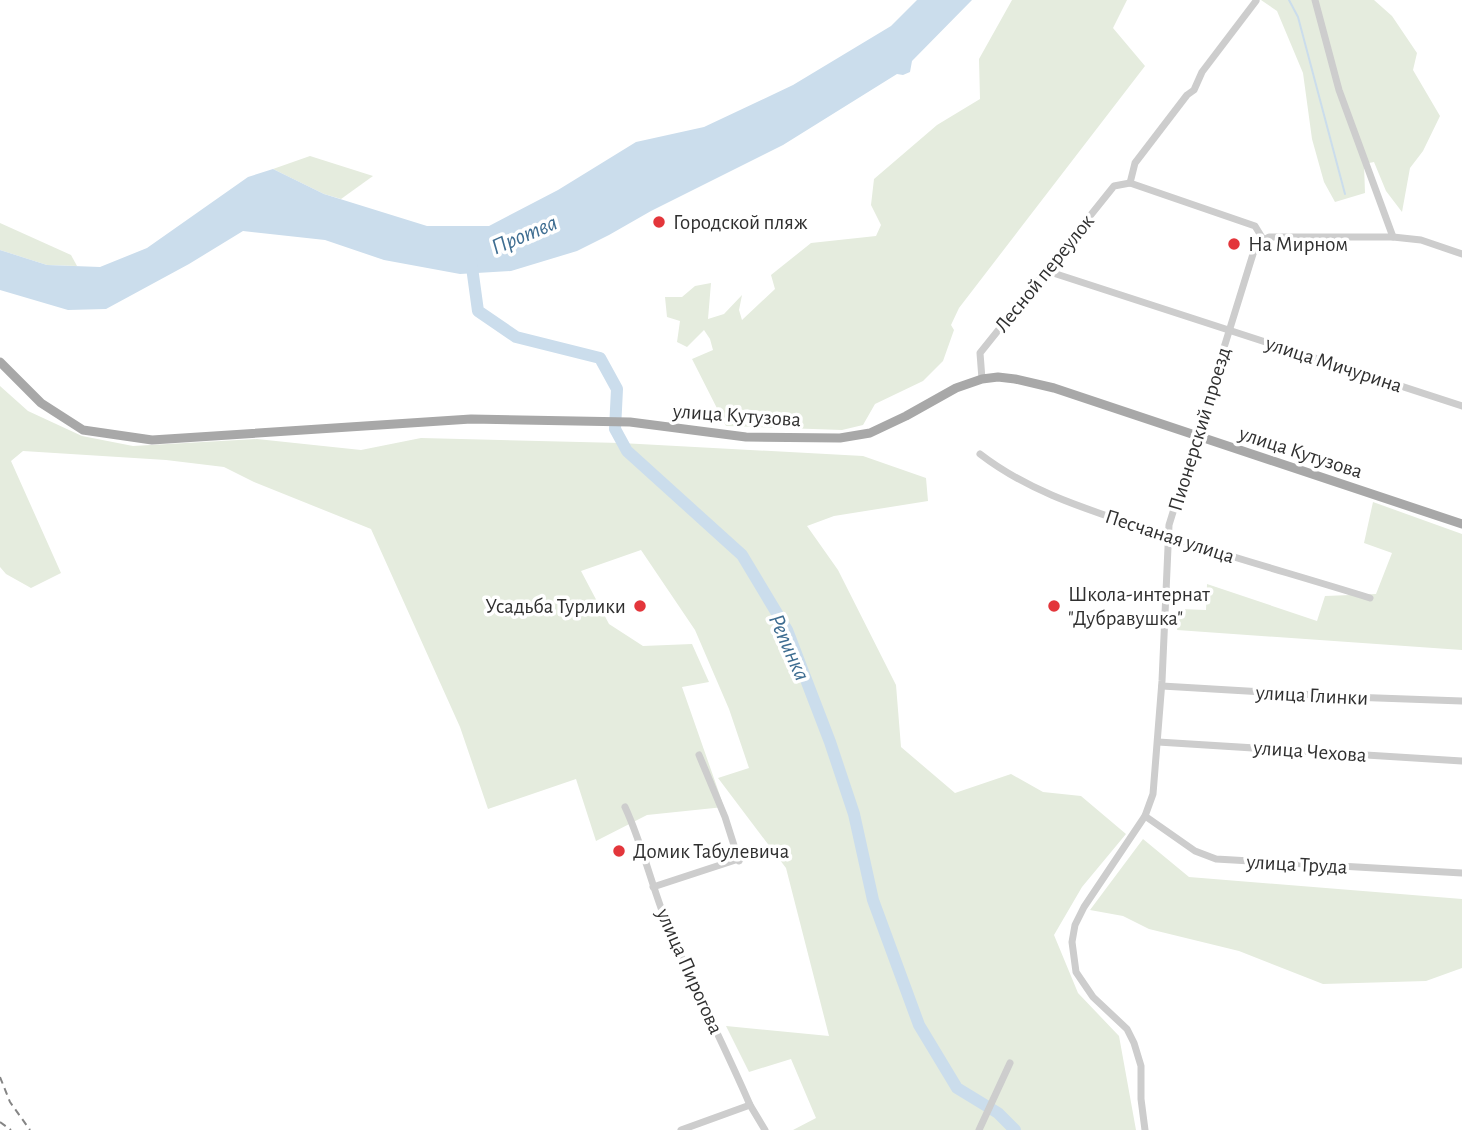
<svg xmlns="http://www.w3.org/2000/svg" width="1462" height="1130" font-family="'Alegreya Sans',sans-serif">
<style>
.green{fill:#e5ecde}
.water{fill:#cbddec}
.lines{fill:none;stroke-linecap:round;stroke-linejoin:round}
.stream{stroke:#cbddec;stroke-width:2}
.river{stroke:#cbddec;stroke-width:12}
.minor{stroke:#cdcdcd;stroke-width:7}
.major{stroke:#a8a8a8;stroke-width:9}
.rail{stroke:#858585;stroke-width:2;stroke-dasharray:7 5;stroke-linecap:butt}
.poi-dot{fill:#e3363b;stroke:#fff;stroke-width:2.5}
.labels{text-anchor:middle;stroke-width:7;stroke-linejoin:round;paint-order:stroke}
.poi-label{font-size:21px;fill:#303030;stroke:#fff;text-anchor:start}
.street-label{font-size:21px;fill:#303030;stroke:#fff}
.water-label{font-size:23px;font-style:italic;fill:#3e6d91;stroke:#fff}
</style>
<rect width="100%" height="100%" fill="#fff"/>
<g class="green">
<path d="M1012 0H1127L1113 28 1145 66 959 308 951 325 954 330 943 361 923 381 875 404 863 425 842 430 726 426 692 359 713 350 710 339 704 330 687 347 677 342 680 321 667 317 665 297H682L695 286 711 283 708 319 724 314 742 295 739 310 742 320 775 289 771 275 811 243 876 236 881 225 871 205 874 179 937 125 980 99 979 59Z"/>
<path d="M1261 0H1374L1392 16 1417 53 1413 70 1440 116 1423 151 1410 168 1402 212 1386 191 1374 162 1364 164 1365 193 1335 202 1324 182 1312 139 1303 73 1277 11Z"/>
<path d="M310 156 373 176 341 199 324 194 273 169Z"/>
<path d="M0 223 71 255 77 266 47 265 0 250Z"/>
<path d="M0 386 28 411 82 436 133 446 257 439 361 450 421 438 621 443 863 456 926 478 928 501 834 516 807 526 838 570 896 685 901 747 955 793 1011 774 1043 792 1081 796 1126 834 1082 887 1054 935 1078 993 1119 1036 1136 1130H793L816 1118 791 1059 749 1072 726 1026 829 1036 786 868 718 778 749 768 729 709 695 630 641 550 581 571 609 624 643 646 692 644 709 682 682 687 724 807 647 815 596 841 576 779 488 809 460 727 371 529 254 482 224 467 166 460 23 451 11 461 61 573 31 588 6 574 0 567Z"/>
<path d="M1373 502 1462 534V650L1177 630 1180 609 1206 610 1207 584 1317 621 1325 596 1376 594 1392 553 1364 543Z"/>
<path d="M1143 839 1189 877 1462 899V968L1426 981 1323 984 1239 951 1149 929 1123 916 1090 910Z"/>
</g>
<path class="water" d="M917 0H972L912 61 910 72 903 75 897 74 783 145 651 211 609 235 577 251 511 271 460 274 384 260 325 240 243 231 189 264 106 309 68 310 0 290V250L47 265 100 267 147 248 248 177 273 169 324 194 427 226H489L558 190 636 142 704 127 793 85 891 26Z"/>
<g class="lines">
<path class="stream" d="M1289 0 1298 17 1345 194"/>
<path class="river" d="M471 260 478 311 516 337 600 358 617 389 615 429 627 451 742 555 787 630 830 742 854 814 873 900 919 1025 957 1088 998 1113 1015 1130"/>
<g class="minor">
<path d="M1315 0 1339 90 1393 237"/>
<path d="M1130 183 1135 163 1187 95 1194 90 1202 72 1256 1"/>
<path d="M1047 271 1462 406"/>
<path d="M982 379 980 353 1114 186 1130 183 1255 226 1263 239"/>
<path d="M980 454C1028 491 1083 508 1140 527 1216 553 1293 574 1370 598"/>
<path d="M1162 686 1350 697 1462 701"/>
<path d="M1158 742 1462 761"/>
<path d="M699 755 725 817 739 861"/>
<path d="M625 807C644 848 653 892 671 934 696 991 725 1047 750 1105L765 1130"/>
<path d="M1145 816 1195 851 1216 859 1462 873"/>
<path d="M653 887 766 850"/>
<path d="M681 1130 750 1105"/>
<path d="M979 1130 1010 1063"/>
<path d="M1145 1130 1141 1099V1066L1134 1043 1127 1029 1093 997 1076 972 1072 942 1075 925 1084 907 1145 816 1153 794 1162 681 1169 525 1253 254 1257 244 1269 237H1393L1421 240 1462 254"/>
</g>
<path class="major" d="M0 362 41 403 83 430 152 440 471 419 630 422 746 437 840 438 870 433 906 416 956 388 982 379 998 377 1015 379 1054 388 1462 524"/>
<g class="rail">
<path d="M0 1077 10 1102 30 1130"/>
<path d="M0 1122 11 1130"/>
</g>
</g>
<g class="poi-dot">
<circle cx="659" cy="222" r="7"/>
<circle cx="1234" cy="244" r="7"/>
<circle cx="640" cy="606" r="7"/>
<circle cx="1054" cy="606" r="7"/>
<circle cx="619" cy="851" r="7"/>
</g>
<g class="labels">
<g class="poi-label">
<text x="673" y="229">Городской пляж</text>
<text x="1248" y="251">На Мирном</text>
<text x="1068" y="601">Школа-интернат<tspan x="1068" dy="24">"Дубравушка"</tspan></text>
<text x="626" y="613" text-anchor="end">Усадьба Турлики</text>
<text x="633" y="858">Домик Табулевича</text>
</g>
<g class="street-label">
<text transform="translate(1044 273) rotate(-51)" y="7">Лесной переулок</text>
<text transform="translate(1334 364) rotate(18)" y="7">улица Мичурина</text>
<text transform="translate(737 415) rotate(4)" y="7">улица Кутузова</text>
<text transform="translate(1199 429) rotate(-73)" y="7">Пионерский проезд</text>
<text transform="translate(1301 452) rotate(18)" y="7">улица Кутузова</text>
<text transform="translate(1170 536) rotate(18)" y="7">Песчаная улица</text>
<text transform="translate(1312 695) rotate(3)" y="7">улица Глинки</text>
<text transform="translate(1310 751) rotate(4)" y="7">улица Чехова</text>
<text transform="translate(1297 864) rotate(3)" y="7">улица Труда</text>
<text transform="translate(690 971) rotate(66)" y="7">улица Пирогова</text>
</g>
<g class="water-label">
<text transform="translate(524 234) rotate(-23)" y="8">Протва</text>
<text transform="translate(790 647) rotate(66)" y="8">Репинка</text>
</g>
</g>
</svg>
